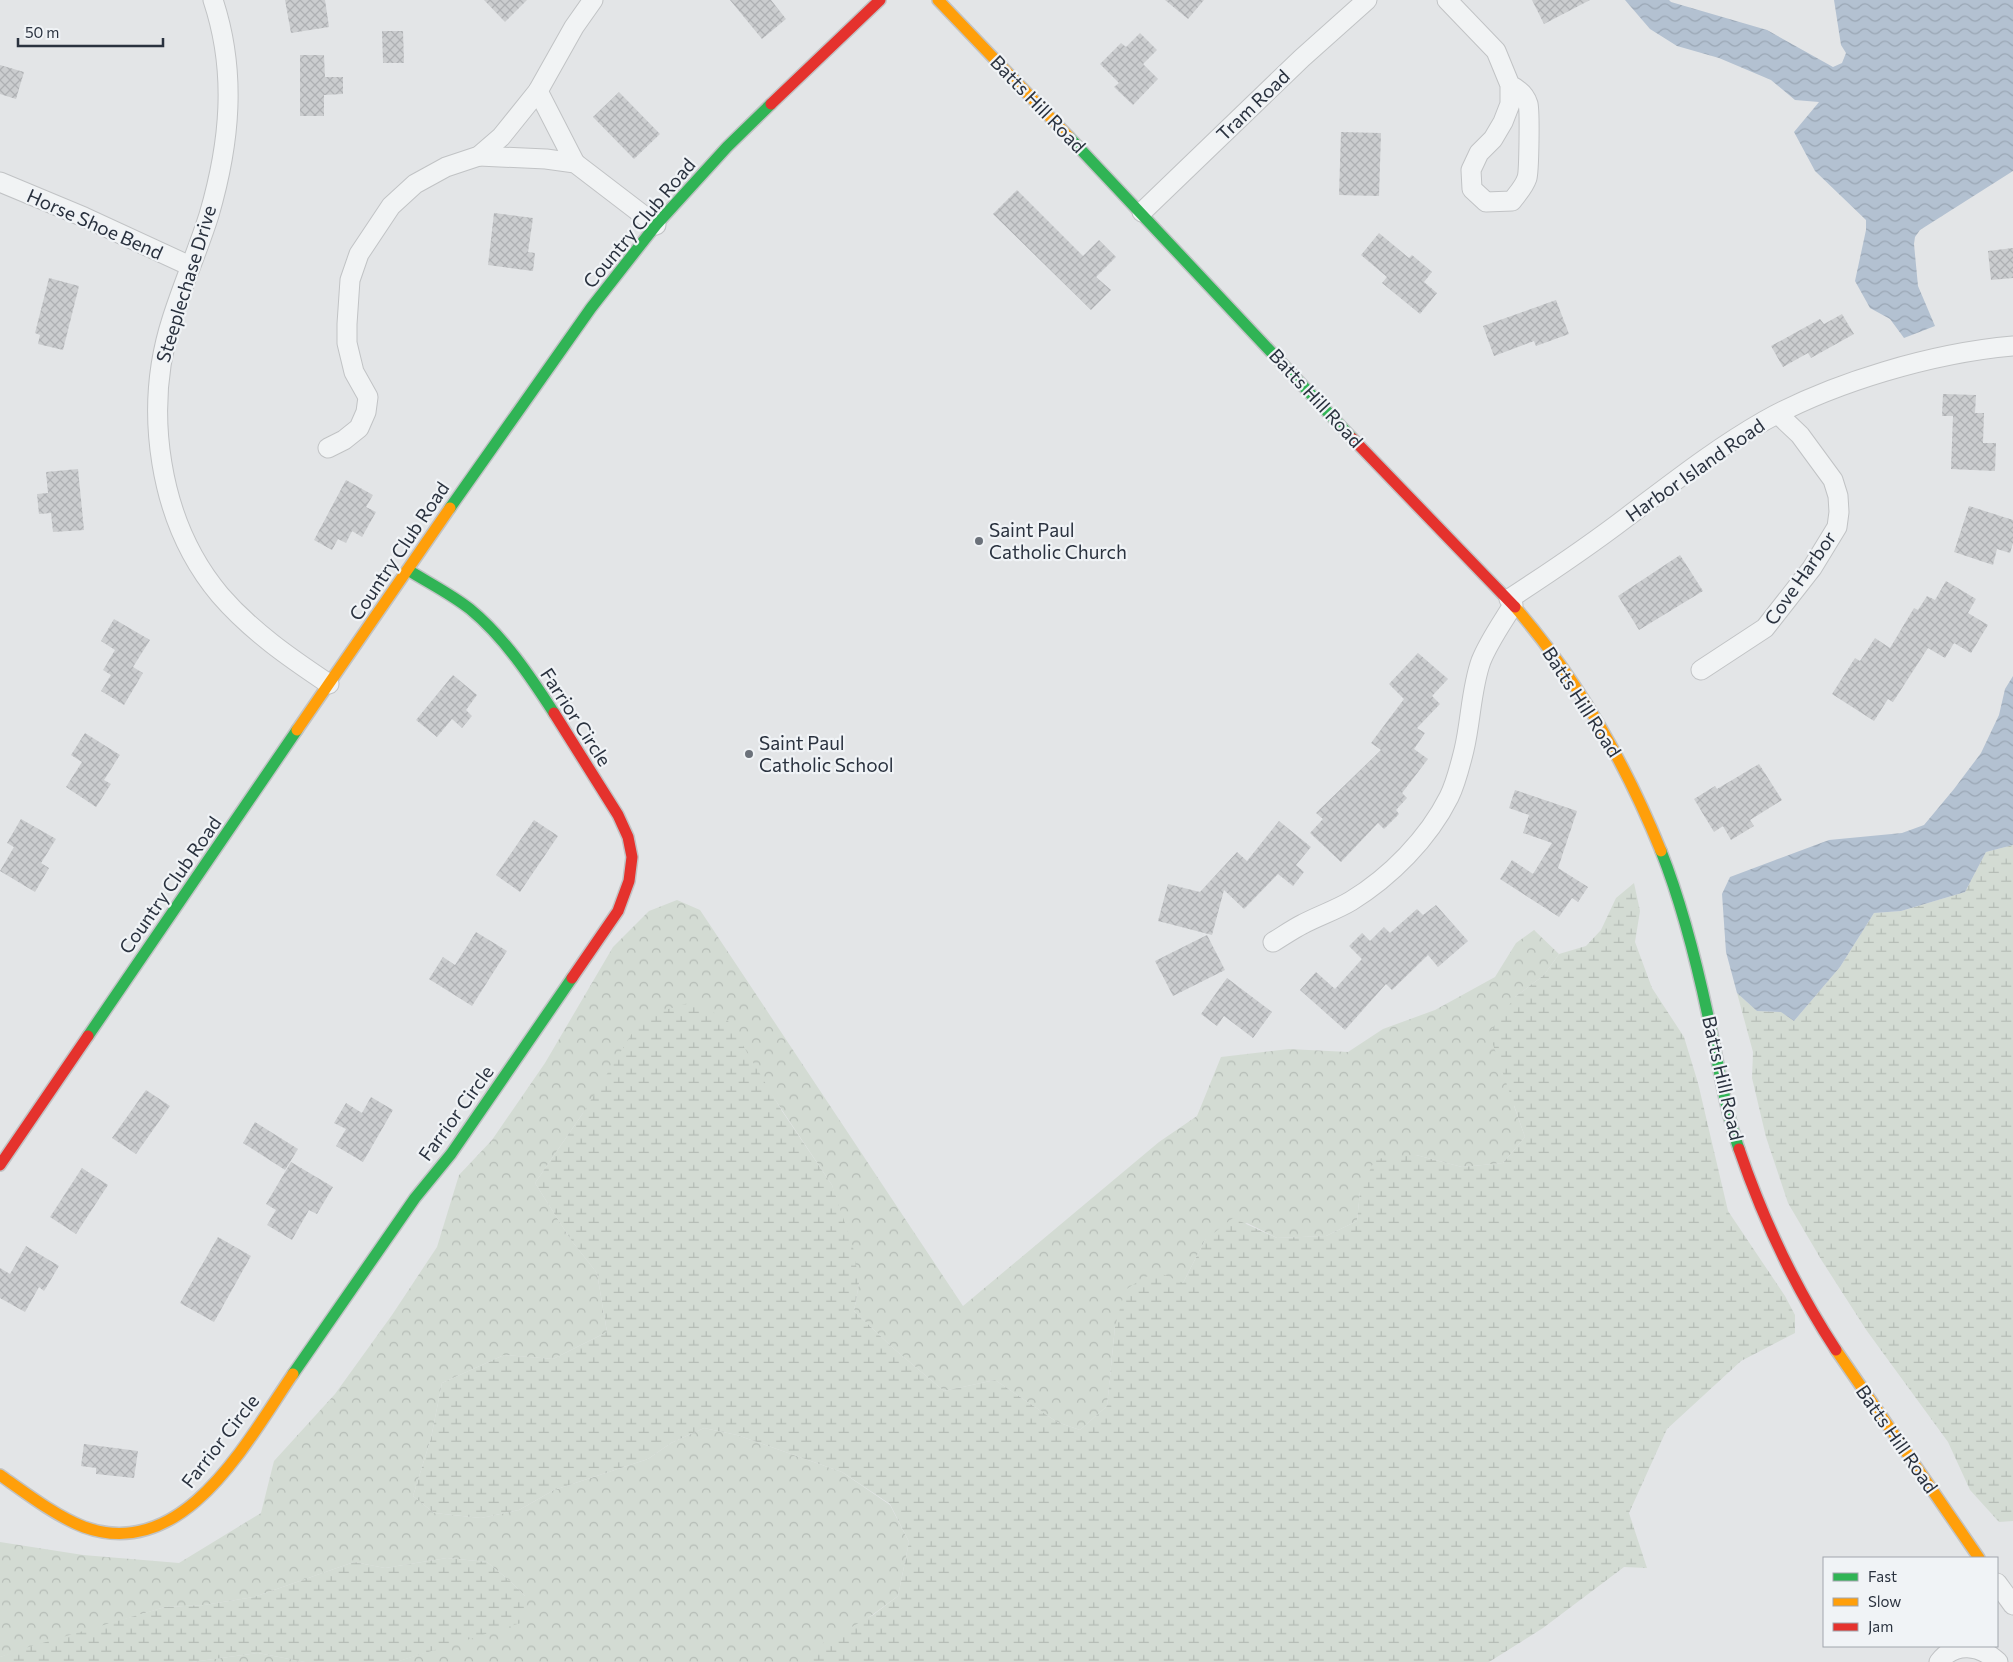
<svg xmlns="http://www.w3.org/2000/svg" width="2013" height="1662" font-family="Commissioner,sans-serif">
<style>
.forest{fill:url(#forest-crowns)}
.wetland{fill:url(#wetland-marsh)}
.water{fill:url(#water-waves)}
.building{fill:url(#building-cross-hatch)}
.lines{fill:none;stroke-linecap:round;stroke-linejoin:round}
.street-casing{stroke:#c1c3c5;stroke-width:21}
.fast-casing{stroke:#c1c3c5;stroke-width:14}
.slow-casing{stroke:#c1c3c5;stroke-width:14}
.jam-casing{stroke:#c1c3c5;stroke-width:14}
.street{stroke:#f1f3f4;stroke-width:19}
.fast{stroke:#30b455;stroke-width:11}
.slow{stroke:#ff9f0a;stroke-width:11}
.jam{stroke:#e5322d;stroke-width:11}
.poi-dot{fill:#6b717a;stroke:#f0f3f6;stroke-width:2}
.labels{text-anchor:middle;stroke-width:4.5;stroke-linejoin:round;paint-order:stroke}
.street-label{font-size:19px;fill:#2a323f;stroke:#f0f3f6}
.poi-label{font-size:19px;fill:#2a323f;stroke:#f0f3f6;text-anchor:start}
</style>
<defs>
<pattern id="forest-crowns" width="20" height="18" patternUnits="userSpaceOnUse" patternTransform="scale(1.25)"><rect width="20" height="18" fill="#d3dbd3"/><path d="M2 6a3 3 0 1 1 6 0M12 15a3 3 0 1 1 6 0" fill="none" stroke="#b5bcb6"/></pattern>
<pattern id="wetland-marsh" width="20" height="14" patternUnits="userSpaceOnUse" patternTransform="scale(1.25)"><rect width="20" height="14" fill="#d3dbd3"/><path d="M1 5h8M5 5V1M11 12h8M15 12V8" fill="none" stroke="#b5bcb6"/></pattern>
<pattern id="water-waves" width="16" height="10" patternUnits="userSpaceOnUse" patternTransform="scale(1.25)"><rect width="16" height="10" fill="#b3c1d1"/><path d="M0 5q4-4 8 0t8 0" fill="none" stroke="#9aa6b4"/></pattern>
<pattern id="building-cross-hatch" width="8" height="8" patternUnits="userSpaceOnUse" patternTransform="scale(1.25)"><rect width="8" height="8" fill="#cbcdcf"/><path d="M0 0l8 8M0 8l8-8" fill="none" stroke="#aeb0b3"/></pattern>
</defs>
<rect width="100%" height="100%" fill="#e3e5e7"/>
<g class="forest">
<path d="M677 900 700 910 963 1306 1159 1142 1197 1116 1221 1057 1289 1049 1348 1052 1383 1029 1435 1010 1495 977 1516 943 1534 930 1559 954 1544 975 1515 997 1514 1106 1525 1137 1503 1163 1462 1167 1416 1155 1360 1192 1357 1221 1326 1236 1277 1238 1247 1223 1205 1240 1183 1283 1115 1327 1107 1406 1080 1430 1057 1422 995 1380 944 1391 893 1348 854 1311 859 1283 832 1185 758 1074 583 1113 535 1183 571 1240 597 1273 607 1332 553 1359 504 1355 442 1383 431 1438 413 1496 434 1513 481 1518 519 1510 554 1490 648 1459 671 1443 704 1428 737 1435 842 1472 890 1505 909 1542 898 1596 808 1662H396L491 1631 525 1596 510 1581 487 1562 447 1558 385 1568 354 1562 254 1597 204 1605 165 1607 0 1657V1542L83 1555 179 1563 261 1513 274 1461 335 1394 392 1315 437 1247 459 1175 492 1140 545 1063 613 947 649 911Z"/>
<path d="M258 1653 305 1662H192Z"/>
</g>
<g class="wetland">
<path d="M2013 845V1521L1999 1522 1970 1490 1948 1442 1867 1331 1822 1261 1788 1203 1766 1137 1752 1078 1753 1052 1737 993 1757 1011 1782 1012 1794 1021 1840 967 1874 913 1901 911 1965 892 1986 852Z"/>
<path d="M1634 883 1640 911 1635 942 1652 988 1684 1037 1698 1083 1728 1211 1785 1296 1795 1315V1333L1741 1361 1667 1429 1629 1513 1647 1568 1624 1567 1543 1628 1489 1662H808L823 1643 873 1615 898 1596 909 1542 890 1504 842 1472 737 1435 704 1428 671 1443 648 1459 554 1490 519 1510 481 1518 434 1513 413 1496 431 1438 442 1383 504 1355 553 1359 607 1332 597 1273 571 1240 535 1183 583 1113 642 1017 695 1001 729 1022 782 1111 832 1185 853 1247 859 1283 854 1311 893 1348 944 1391 995 1380 1057 1422 1080 1430 1107 1406 1115 1327 1125 1290 1145 1277 1160 1273 1183 1283 1205 1240 1233 1218 1277 1238 1326 1236 1357 1221 1360 1192 1375 1159 1416 1155 1462 1167 1503 1163 1525 1137 1489 1033 1515 997 1544 975 1559 954 1586 946 1601 930 1616 898Z"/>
<path d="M447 1558 487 1562 510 1581 525 1596 524 1622 396 1662H305L258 1653 192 1662H0V1657L22 1649 165 1607 204 1605 254 1597 354 1562 385 1568Z"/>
</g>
<g class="water">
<path d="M1625 0H1669L1671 2 1767 30 1833 67 1842 63 1846 53 1841 45 1834 0H2013V171L1920 230 1915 237 1914 244 1918 286 1935 326 1904 338 1890 319 1870 308 1855 281 1866 230V220L1815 171 1794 132 1819 102 1795 100 1771 80 1719 58 1677 46 1650 29Z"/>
<path d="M2013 676V845L1986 852 1965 892 1901 911 1874 913 1840 967 1794 1021 1781 1012 1757 1011 1737 993 1726 952 1722 894 1730 877 1829 840 1902 833 1924 825 1954 789 1981 753 1999 715 2005 689Z"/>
</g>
<g class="building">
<path d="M285 0H325L329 27 291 33Z"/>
<path d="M484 0H527L505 22Z"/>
<path d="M730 0H771L786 19 762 39Z"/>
<path d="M1165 0H1204L1188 19Z"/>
<path d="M1532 0H1590L1544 24Z"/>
<path d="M382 31H403L404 63H383Z"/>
<path d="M1140 33 1157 50 1143 64 1158 79 1133 105 1114 87 1119 83 1100 64 1121 43 1126 47Z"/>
<path d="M300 55H324L325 77H343V94L324 95V116H300Z"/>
<path d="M0 65 24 72 16 99 0 94Z"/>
<path d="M619 92 660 134 634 159 593 117Z"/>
<path d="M1341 132 1381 133 1379 196 1339 195Z"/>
<path d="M1017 190 1083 256 1099 240 1116 257 1096 277 1111 290 1091 310 993 214Z"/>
<path d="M494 213 533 218 528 252 535 253 533 271 488 265Z"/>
<path d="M1379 233 1409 258 1412 255 1432 272 1424 282 1437 293 1420 314 1382 283 1387 277 1361 255Z"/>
<path d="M2013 248V278L1991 280 1988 251Z"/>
<path d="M49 278 79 286 63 350 38 344 40 335 35 333Z"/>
<path d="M1556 300 1569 334 1536 346 1534 341 1494 356 1483 326Z"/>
<path d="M1842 314 1854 334 1811 358 1808 353 1783 367 1771 346 1820 319 1824 324Z"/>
<path d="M1943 394 1976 395 1975 413H1984L1983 443H1996L1995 471 1951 469 1953 416H1942Z"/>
<path d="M78 469 84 530 53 532 51 513 39 514 37 494 48 493 46 472Z"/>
<path d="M346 480 373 495 366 507 376 512 362 537 352 531 346 543 338 539 332 550 314 540Z"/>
<path d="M1969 506 2013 520V543L2010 553 1997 549 1993 565 1954 552Z"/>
<path d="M1680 555 1703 591 1639 630 1618 596Z"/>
<path d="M1946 581 1976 599 1968 613 1988 625 1971 653 1954 643 1945 658 1928 648 1893 702 1888 699 1874 721 1832 694 1855 658 1860 661 1875 638 1890 648 1914 608 1918 610 1927 596 1935 600Z"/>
<path d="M114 619 150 640 133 667 143 673 124 705 101 691 111 675 103 670 115 650 101 641Z"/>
<path d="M1418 653 1448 679 1432 696 1440 704 1417 728 1425 733 1414 749 1428 759 1402 793 1407 798 1396 810 1399 814 1384 829 1378 823 1341 862 1310 833 1323 819 1316 813 1381 750 1371 743 1404 699 1389 684Z"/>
<path d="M453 675 477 695 466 710 472 716 462 728 452 719 437 737 416 720Z"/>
<path d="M85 733 120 755 104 780 111 784 96 807 66 787 82 762 71 755Z"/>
<path d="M1759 764 1782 800 1750 820 1754 826 1731 840 1723 826 1714 832 1694 799 1715 786 1717 789Z"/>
<path d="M1515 790 1577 811 1558 868 1588 887 1578 902 1572 898 1559 917 1500 879 1512 860 1533 874 1552 843 1523 833 1529 815 1509 808Z"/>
<path d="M21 819 56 839 41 863 49 868 35 892 0 871 14 847 7 843Z"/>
<path d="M534 820 558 836 520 892 496 875Z"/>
<path d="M1279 821 1311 847 1296 865 1304 872 1293 886 1278 874 1244 909 1224 890 1212 935 1158 921 1168 884 1200 892 1237 852 1247 861Z"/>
<path d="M1436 905 1468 941 1438 967 1428 955 1392 990 1386 984 1345 1030 1300 990 1316 972 1335 989 1362 959 1349 946 1362 933 1370 941 1384 927 1390 933 1417 909 1423 915Z"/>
<path d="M476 932 507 951 472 1006 429 979 443 957 455 965Z"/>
<path d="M1207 935 1225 970 1173 996 1155 961Z"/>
<path d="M1227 978 1272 1012 1253 1038 1224 1016 1217 1026 1201 1014Z"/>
<path d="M146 1090 170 1106 136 1154 112 1138Z"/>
<path d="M371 1097 393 1110 363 1162 336 1146 346 1129 334 1123 346 1103 362 1113Z"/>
<path d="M255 1122 298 1149 285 1170 243 1143Z"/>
<path d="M291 1162 333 1187 317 1214 309 1210 292 1240 267 1225 276 1210 266 1204Z"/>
<path d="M82 1168 108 1185 76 1234 50 1217Z"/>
<path d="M218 1237 251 1256 214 1322 180 1303Z"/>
<path d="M26 1246 59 1266 44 1291 39 1287 25 1312 0 1298V1268L10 1274Z"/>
<path d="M84 1444 138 1451 134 1478 96 1474V1468L81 1466Z"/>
</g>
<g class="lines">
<g class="street-casing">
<g id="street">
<path d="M213 0C237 72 230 143 209 215 198 250 183 284 172 319 143 409 158 521 220 595 251 631 290 658 329 684"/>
<path d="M1447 0 1496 51 1510 85V104L1503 122 1493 139 1479 153 1471 170 1472 189 1486 202 1512 201C1518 193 1524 187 1527 178 1529 172 1530 111 1528 104 1525 94 1518 89 1510 85"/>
<path d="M538 91 575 163"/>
<path d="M479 156 546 159 575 163 656 225"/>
<path d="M0 182 84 217 190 266"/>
<path d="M1142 212 1302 58 1367 0"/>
<path d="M328 448 344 440 359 428 366 412 368 397 354 372 347 343V324L350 280 359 254 391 206 415 184 446 167 479 156 501 137 538 91 574 27 593 0"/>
<path d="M1509 599C1549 573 1589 546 1627 517 1671 484 1715 449 1764 421 1834 382 1933 353 2013 346"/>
<path d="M1701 670 1765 628 1812 568 1837 527 1839 512 1838 496 1833 480 1800 435 1778 414"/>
<path d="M1273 942C1283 936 1293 929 1303 924 1318 916 1336 910 1351 901 1390 877 1428 839 1449 797 1456 783 1460 766 1464 750 1471 721 1471 689 1481 661 1489 641 1502 623 1513 605"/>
<path d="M1997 1583 2013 1605"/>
<path d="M1939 1662C1955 1641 1980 1645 1998 1662"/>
</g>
</g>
<g class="fast-casing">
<g id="fast">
<path d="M1069 137 1352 438"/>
<path d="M450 508 591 308 656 225 727 147 771 104"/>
<path d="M408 570C429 583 451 594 470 609 504 637 530 676 554 713"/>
<path d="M1661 851C1682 904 1696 960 1708 1016 1718 1060 1724 1106 1739 1149"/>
<path d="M88 1036 297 730"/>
<path d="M293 1374 415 1198 451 1154 572 978"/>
</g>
</g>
<g class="slow-casing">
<g id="slow">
<path d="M938 0 1069 137"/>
<path d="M1515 607C1578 680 1625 762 1661 851"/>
<path d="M297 730 450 508"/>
<path d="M1836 1350 1979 1558"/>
<path d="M0 1475C24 1492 57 1517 84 1527 184 1563 247 1441 293 1374"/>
</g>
</g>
<g class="jam-casing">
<g id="jam">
<path d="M771 104 880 0"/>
<path d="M1352 438 1515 607"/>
<path d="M554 713 618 815 628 837 632 857 629 881 618 911 572 978"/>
<path d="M1739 1149C1764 1222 1794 1286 1836 1350"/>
<path d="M0 1165 88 1036"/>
</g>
</g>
<use href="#street" class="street"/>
<use href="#fast" class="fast"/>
<use href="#slow" class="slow"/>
<use href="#jam" class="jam"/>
</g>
<g class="poi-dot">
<circle cx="979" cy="541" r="5"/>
<circle cx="749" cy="754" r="5"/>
</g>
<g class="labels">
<g class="street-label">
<text transform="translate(1038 104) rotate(46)" y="7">Batts Hill Road</text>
<text transform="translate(1253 105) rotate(-44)" y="7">Tram Road</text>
<text transform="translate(639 223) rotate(-50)" y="7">Country Club Road</text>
<text transform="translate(95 224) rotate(24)" y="7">Horse Shoe Bend</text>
<text transform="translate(186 284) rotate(-73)" y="7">Steeplechase Drive</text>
<text transform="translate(1316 398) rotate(47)" y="7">Batts Hill Road</text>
<text transform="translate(1695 470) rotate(-35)" y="7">Harbor Island Road</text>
<text transform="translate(399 551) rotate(-56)" y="7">Country Club Road</text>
<text transform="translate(1800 578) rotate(-55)" y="7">Cove Harbor</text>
<text transform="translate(1582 702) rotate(57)" y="7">Batts Hill Road</text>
<text transform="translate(576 717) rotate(57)" y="7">Farrior Circle</text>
<text transform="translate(170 885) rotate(-55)" y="7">Country Club Road</text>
<text transform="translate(1723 1078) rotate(77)" y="7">Batts Hill Road</text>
<text transform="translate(456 1113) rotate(-54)" y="7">Farrior Circle</text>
<text transform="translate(1897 1439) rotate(55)" y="7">Batts Hill Road</text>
<text transform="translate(220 1441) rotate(-52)" y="7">Farrior Circle</text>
</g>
<g class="poi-label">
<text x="989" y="537">Saint Paul<tspan x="989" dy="22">Catholic Church</tspan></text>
<text x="759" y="750">Saint Paul<tspan x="759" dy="22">Catholic School</tspan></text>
</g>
</g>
<rect x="1823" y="1557" width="175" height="90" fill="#f0f3f6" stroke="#a1a6ad"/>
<rect x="1833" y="1573" width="25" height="8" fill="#30b455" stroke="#a1a6ad"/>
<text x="1868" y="1582" font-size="15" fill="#2a323f">Fast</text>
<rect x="1833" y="1598" width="25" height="8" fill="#ff9f0a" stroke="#a1a6ad"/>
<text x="1868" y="1607" font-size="15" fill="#2a323f">Slow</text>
<rect x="1833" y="1623" width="25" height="8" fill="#e5322d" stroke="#a1a6ad"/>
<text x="1868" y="1632" font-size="15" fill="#2a323f">Jam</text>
<path d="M18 38v8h145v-8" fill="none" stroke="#2a323f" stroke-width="2.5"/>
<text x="25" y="38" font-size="15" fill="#2a323f" stroke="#f0f3f6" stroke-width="4" paint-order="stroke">50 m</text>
</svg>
